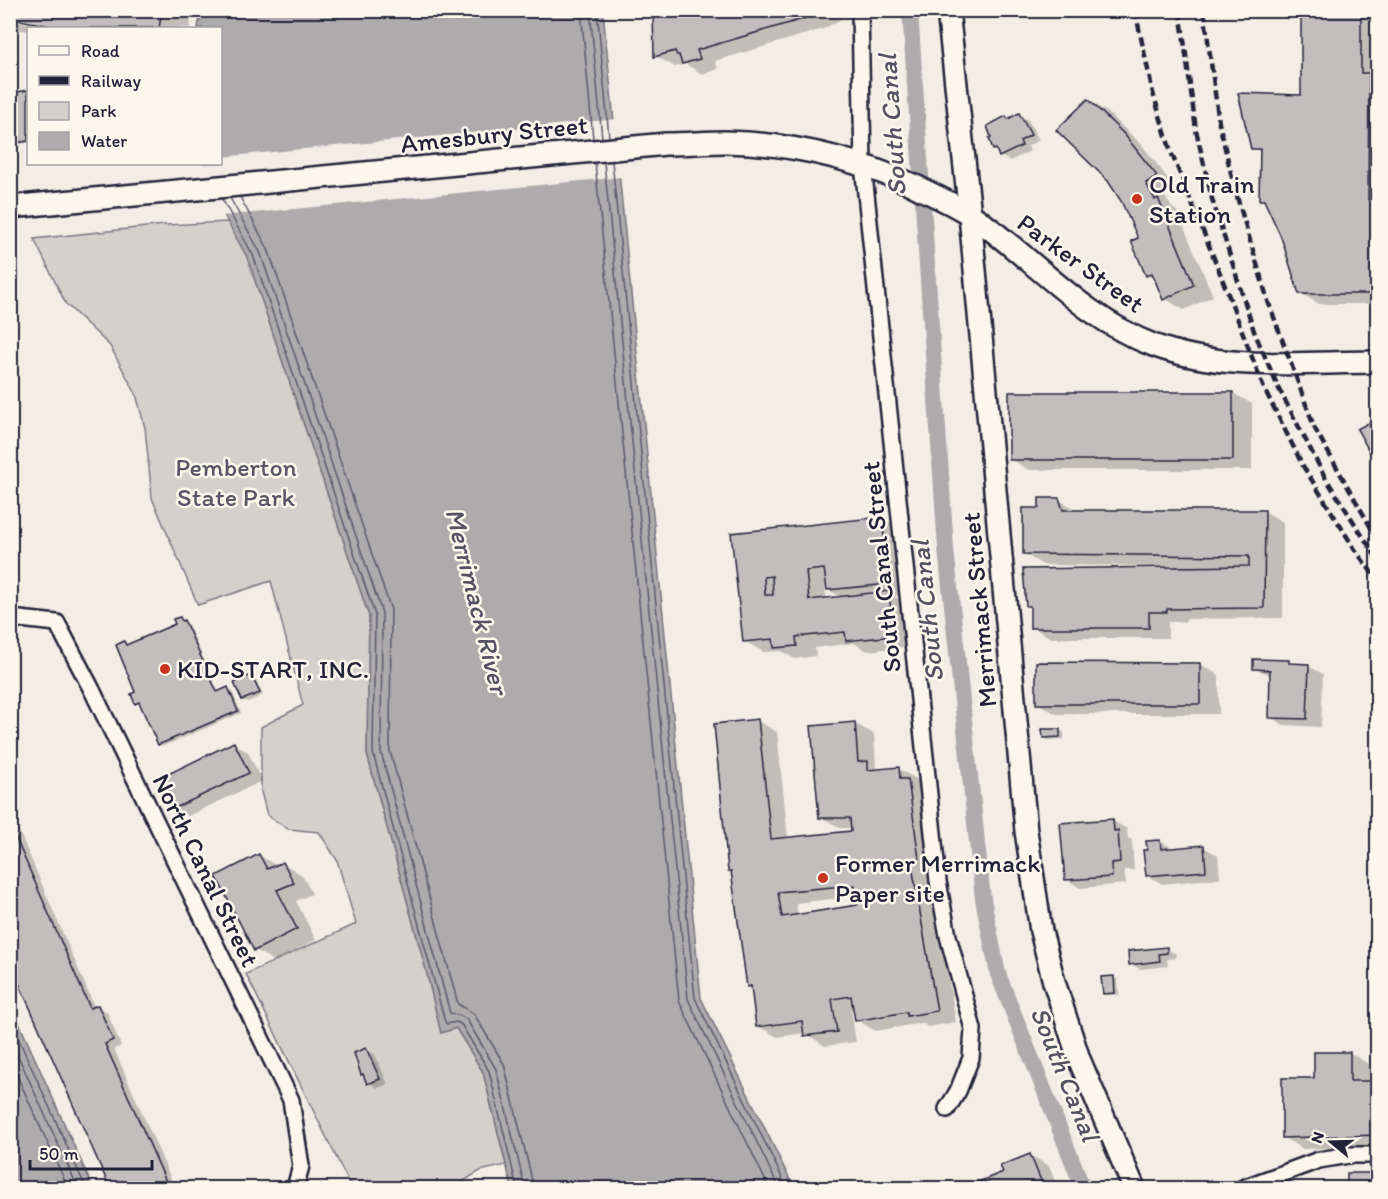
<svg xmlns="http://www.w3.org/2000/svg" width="1388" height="1199" font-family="Itim,sans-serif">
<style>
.green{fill:#d4d1cc;stroke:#7b7a84;stroke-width:1.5}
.water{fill:#aeabad;stroke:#76747f;stroke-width:1.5}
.pier{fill:#f2eee5}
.shadow{fill:#0003;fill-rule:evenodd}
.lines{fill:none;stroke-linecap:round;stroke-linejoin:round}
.shore{stroke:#5a5969;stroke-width:1.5}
.canal{stroke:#aeabad;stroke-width:16}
.building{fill:#c2bebe;stroke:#22223b;stroke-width:1.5;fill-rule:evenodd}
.street-casing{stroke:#22223b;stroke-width:20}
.secondary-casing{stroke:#22223b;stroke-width:26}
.street{stroke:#fbf7ec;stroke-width:15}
.secondary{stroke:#fbf7ec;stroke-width:21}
.rail{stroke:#22223b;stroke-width:4.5;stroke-dasharray:9 4.5;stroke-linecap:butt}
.poi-dot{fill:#c8321e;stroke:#fbf7ec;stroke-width:2}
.labels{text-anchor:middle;stroke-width:5;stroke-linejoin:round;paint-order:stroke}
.street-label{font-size:26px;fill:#22223b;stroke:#fbf7ec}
.poi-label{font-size:26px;fill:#22223b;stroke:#fbf7ec;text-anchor:start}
.park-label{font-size:26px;fill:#575766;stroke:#fbf7ec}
.water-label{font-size:27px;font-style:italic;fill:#535263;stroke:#fbf7ec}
</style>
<rect width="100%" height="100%" fill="#f2eee5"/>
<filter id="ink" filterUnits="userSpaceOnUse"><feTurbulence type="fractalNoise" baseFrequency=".0167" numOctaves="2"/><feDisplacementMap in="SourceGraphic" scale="12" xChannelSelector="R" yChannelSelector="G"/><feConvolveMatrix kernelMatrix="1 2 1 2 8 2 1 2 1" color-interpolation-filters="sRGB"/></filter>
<g filter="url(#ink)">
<path class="green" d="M228 222 247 257 369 616 367 754 426 970 441 1033 456 1028 483 1072 506 1165 480 1171 452 1188H361L349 1183 246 974 356 924 337 860 319 832 288 829 267 815 261 792V727L303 705 271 581 198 605 152 498 145 428 136 394 110 346 66 304 34 239 165 225Z"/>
<g class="water">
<path d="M201 11H603L701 998 794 1188H512L483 1072 456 1028 441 1033 426 970 367 754 369 616 247 257 196 164H220V28H198Z"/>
<path d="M11 1005 93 1188H14L10 1180Z"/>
</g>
<path class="pier" d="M617 119 622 177 221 216 193 164H220L221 157Z"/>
<g class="shadow">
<path d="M10 10H192L190 28H66L10 17Z"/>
<path d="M654 10H835L840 20 823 29 715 61 718 69 702 74 685 64 675 67 656 56Z"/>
<path d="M1303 10H1378V304H1319L1300 293 1283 237 1266 202 1261 199 1262 153 1253 148 1302 96Z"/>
<path d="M10 20 52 28H28V31L10 28Z"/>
<path d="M28 92V143L19 144 15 142 13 94Z"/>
<path d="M1088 101 1107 112 1143 146 1175 188 1164 195 1172 208 1177 211 1213 296 1184 310 1164 298 1157 280 1147 275 1140 238Z"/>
<path d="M1019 115 1028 120 1039 140 1028 146 1030 151 1010 161 1000 156 999 151 995 149 993 138 1006 118 1010 120Z"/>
<path d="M1233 393 1252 404V470H1029L1010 459Z"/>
<path d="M1059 500 1079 511H1264L1283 522V618L1186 619V622H1168V638H1051L1032 627 1031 608 1027 605 1165 569V566L1043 565 1024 554 1040 509Z"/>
<path d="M881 518 901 529 908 594 893 596 908 604 912 646 867 651 854 643 815 648 816 656 795 659 781 651 764 652 744 641 733 534ZM825 588 843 598 827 600Z"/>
<path d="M180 618 188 624 219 693 227 689 232 691 241 713 164 746 160 744 142 705 136 703 137 693 124 643 128 645 177 624Z"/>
<path d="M1289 662 1295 665 1308 666 1323 674 1321 727 1284 725 1270 717 1272 676 1254 668Z"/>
<path d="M1200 664 1219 675V714H1056L1037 703Z"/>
<path d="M251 677 255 679 263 695 248 702 243 699Z"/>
<path d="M758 721 777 732 788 839 853 832 852 828H840L821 817 854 723 874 734 876 767 881 770 899 769 918 780V787L927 791 930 871 956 1022 928 1027 922 1023 876 1031 856 1020 854 1009 851 1010 856 1042 825 1046 805 1033 777 1037 758 1026 753 989 748 986 733 873 729 870ZM858 896 859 907 798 916 796 903Z"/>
<path d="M1060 730 1064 732V739L1048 740 1044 737Z"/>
<path d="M234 744 248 752 262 781 188 816 174 808 172 795Z"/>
<path d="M10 810 95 1008 98 1007 107 1012 121 1046 114 1049 175 1188H111L10 959Z"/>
<path d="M1113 821 1127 829 1128 838 1132 840 1134 870H1124L1126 884 1080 888 1066 879Z"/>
<path d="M1160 841 1174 849 1203 847 1218 855 1220 878 1162 884 1147 875Z"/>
<path d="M259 855 277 866 283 863 302 875 312 894 296 901 316 940 274 961 255 950Z"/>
<path d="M1167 949 1176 954V958L1167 959 1168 966 1140 969 1131 964Z"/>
<path d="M1114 978 1118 980 1119 995H1108L1104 993Z"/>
<path d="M366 1049 375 1055 388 1084 378 1088 369 1083Z"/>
<path d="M1350 1053 1369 1064V1083H1378V1146L1303 1149 1284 1138 1315 1080Z"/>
<path d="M1030 1155 1049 1166 1058 1188H977L975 1185 1005 1173Z"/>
</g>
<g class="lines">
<g class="shore">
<path d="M581 10 593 139"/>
<path d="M590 10 602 138"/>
<path d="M597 10 609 137"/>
<path d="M612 161 695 998 787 1188"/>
<path d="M604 162 688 999 779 1188"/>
<path d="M595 163 679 1001 769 1188"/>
<path d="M240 197 268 249 391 610 390 751 458 1004 474 1014 504 1064 534 1188"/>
<path d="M230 198 260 252 382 613 381 752 450 1013 461 1016 467 1020 496 1069 525 1188"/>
<path d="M222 199 253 255 375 615 373 753 445 1022 447 1024 456 1022 461 1024 489 1071 517 1188"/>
<path d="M10 1020 86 1188"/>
<path d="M10 1038 78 1188"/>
<path d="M10 1060 68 1188"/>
</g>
<path class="canal" d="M910 10 946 549 983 899 998 974 1083 1188"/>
</g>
<g class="building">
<path d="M10 10H162L159 28H59L10 18Z"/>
<path d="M653 10H819L803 19 697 50 700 59 682 64 679 55H677L675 51 654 57Z"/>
<path d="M1301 10H1361V73H1369L1368 200H1378V294H1299L1281 237 1264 200H1259L1260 149H1251L1238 93 1301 95Z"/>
<path d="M28 90V141L14 143 12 93Z"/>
<path d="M1088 99 1124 134 1157 176 1146 183 1155 200 1158 198 1194 285 1163 300 1152 273 1146 276 1131 241 1138 238 1121 201 1108 181 1056 130Z"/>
<path d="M1019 113 1031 135 1020 141 1022 146 999 157 996 149 993 150 989 138 991 137 987 126 1006 116 1008 119Z"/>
<rect x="1009" y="392" width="224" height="68"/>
<path d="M1376 419 1378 420V467L1357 429Z"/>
<path d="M1039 498H1059L1063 510H1265L1264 608 1167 609V612H1149V628H1030V606H1026L1023 569 1249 566V556L1023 554V508H1039Z"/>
<path d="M882 517 889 584 827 590 824 569 806 571 809 600 889 591 893 636 846 641 845 632 796 637 797 646 774 648 773 639 743 642 731 533ZM772 576 773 595H765L764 577Z"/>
<path d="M180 617 182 621 184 620 217 692 228 687 238 711 158 745 139 702 135 704 131 694 135 692 116 645 124 641 126 645 175 624 173 619Z"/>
<path d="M1253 659 1289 660V663L1309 664 1307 719 1269 718 1270 670 1253 669Z"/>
<path d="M1036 662 1200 663V704H1036Z"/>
<path d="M251 675 260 693 242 700 234 683Z"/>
<path d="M758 719 771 839 851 831 850 818H819L811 726 855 722 858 762 868 761V770L899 767 900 779H908L919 859 911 860 937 1011 907 1016V1012L855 1021 851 996 832 999 837 1032 804 1036 802 1021 756 1027 751 986 747 987 731 871H728L714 724ZM855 885 857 905 782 917 778 892Z"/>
<path d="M1042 729H1060V737L1043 738Z"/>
<path d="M234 742 249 773 173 809 167 795 170 794 162 777Z"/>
<path d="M1113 819 1114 831 1118 830 1120 862 1111 863 1112 877 1065 880 1060 823Z"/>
<path d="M10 825 90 1008 98 1005 113 1040 105 1044 169 1188H110L10 963Z"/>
<path d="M1160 840 1161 849 1204 845 1206 871 1146 876 1143 850H1147L1146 841Z"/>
<path d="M259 854 267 869 283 862 294 883 277 890 297 929 254 951 216 876Z"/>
<path d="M1167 947V953L1159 954 1160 961 1129 965 1128 951Z"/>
<path d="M1114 976 1115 993 1103 994 1101 977Z"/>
<path d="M366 1048 380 1079 367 1084 363 1074 361 1075 354 1053Z"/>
<path d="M1314 1052H1350V1081H1378V1135L1282 1138V1078H1314Z"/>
<path d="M1030 1154 1044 1188H975L973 1184 1003 1172 1000 1166Z"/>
<rect x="1347" y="1173" width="31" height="15"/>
</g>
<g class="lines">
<g class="street-casing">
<g id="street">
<path d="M860 10 863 165 938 881 948 936 973 1029 971 1058 958 1091 947 1109"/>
<path d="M10 618 57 623 92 690 291 1100 301 1166 295 1188"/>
<path d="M1243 1188 1319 1160 1349 1155H1378"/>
</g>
</g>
<g class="secondary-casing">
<g id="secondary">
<path d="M948 10 970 215 1026 831 1041 931 1054 982 1079 1059 1134 1188"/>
<path d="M10 207 666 144C686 144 706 142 725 142 791 143 853 158 913 185 935 196 957 205 977 219 1035 261 1085 319 1153 345 1224 372 1303 362 1378 362"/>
</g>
</g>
<use href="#street" class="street"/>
<use href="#secondary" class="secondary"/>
<g class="rail">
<path d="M1135 10 1153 93 1171 152 1220 273 1263 386 1303 466 1356 551 1378 581"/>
<path d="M1180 10 1196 130 1212 199 1254 331 1278 387 1325 477 1378 560"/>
<path d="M1204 10 1219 123 1235 190 1268 301 1315 429 1378 540"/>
</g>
</g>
</g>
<g class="poi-dot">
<circle cx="1137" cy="199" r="6"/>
<circle cx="165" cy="669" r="6"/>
<circle cx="823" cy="878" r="6"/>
</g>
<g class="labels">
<g class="street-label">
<text transform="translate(494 134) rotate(-6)" y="9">Amesbury Street</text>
<text transform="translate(1081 263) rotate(36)" y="9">Parker Street</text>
<text transform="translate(881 567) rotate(-96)" y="9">South Canal Street</text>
<text transform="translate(979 610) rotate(-95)" y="9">Merrimack Street</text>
<text transform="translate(206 870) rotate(64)" y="9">North Canal Street</text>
</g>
<g class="poi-label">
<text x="1149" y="193">Old Train<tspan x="1149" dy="30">Station</tspan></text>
<text x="177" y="678">KID-START, INC.</text>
<text x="835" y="872">Former Merrimack<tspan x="835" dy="30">Paper site</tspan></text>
</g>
<g class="park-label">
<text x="236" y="476">Pemberton<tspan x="236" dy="30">State Park</tspan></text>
</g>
<g class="water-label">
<text transform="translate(892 125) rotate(-94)" y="9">South Canal</text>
<text transform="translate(477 601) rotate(76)" y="9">Merrimack River</text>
<text transform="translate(927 611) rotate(-96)" y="9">South Canal</text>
<text transform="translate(1065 1074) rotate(68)" y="9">South Canal</text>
</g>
</g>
<rect width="1388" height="1199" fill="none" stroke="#fbf7ec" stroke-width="36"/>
<rect x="18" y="18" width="1352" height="1163" fill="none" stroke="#22223b" stroke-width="2" filter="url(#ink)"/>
<rect x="27" y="27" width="195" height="138" fill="#fbf7ec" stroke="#a4a2a5" stroke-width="1.5"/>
<rect x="39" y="46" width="30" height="9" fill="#fbf7ec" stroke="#a4a2a5" stroke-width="1.5"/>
<text x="81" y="57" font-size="18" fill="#22223b">Road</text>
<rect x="39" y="76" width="30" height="9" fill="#22223b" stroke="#a4a2a5" stroke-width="1.5"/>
<text x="81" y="87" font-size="18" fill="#22223b">Railway</text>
<rect x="39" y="102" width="30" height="18" fill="#d4d1cc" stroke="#a4a2a5" stroke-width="1.5"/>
<text x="81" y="117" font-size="18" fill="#22223b">Park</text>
<rect x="39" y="132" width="30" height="18" fill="#aeabad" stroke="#a4a2a5" stroke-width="1.5"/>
<text x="81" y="147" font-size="18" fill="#22223b">Water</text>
<g transform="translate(1331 1142) rotate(289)" stroke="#fbf7ec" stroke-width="4.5" paint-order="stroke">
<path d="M0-4.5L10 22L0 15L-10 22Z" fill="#22223b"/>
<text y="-9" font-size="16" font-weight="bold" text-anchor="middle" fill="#22223b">N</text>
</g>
<path d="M30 1160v9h122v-9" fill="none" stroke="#22223b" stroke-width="3"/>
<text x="39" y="1160" font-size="18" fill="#22223b" stroke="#fbf7ec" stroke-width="4.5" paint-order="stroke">50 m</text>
</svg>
